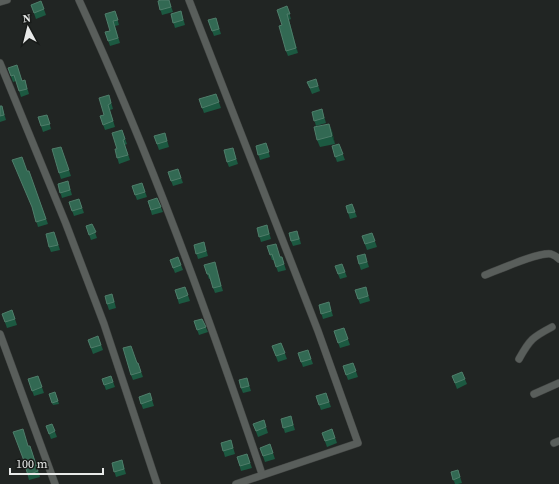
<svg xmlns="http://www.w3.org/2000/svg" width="559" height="484" font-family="'Source Serif 4',serif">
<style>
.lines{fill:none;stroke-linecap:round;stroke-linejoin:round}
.street-casing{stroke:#404341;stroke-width:8}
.street{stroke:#595e5b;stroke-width:7}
.wall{fill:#1c5941}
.shaded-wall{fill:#153e2d}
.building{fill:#326953;stroke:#4f7d6a}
</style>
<rect width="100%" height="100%" fill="#212523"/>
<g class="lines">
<g class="street-casing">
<g id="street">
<path d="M79 0C150 154 208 314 262 474"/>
<path d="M189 0 318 331 358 443 236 484"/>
<path d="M0 2 7 0"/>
<path d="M0 63 66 224 104 324 157 484"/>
<path d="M485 275C499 270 538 252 551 254 554 255 557 257 559 259"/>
<path d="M0 334 55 484"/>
<path d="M519 359C530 339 533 337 552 327"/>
<path d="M534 394 559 383"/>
<path d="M554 443 559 441"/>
</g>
</g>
<use href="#street" class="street"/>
</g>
<g class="wall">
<path d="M169 0 173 12 162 15 158 1Z"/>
<path d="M41 1 46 15 36 19 31 5Z"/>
<path d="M287 6 291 19 289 20 298 53 288 56 286 51 282 25Z"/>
<path d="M115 11 119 25 115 26 120 43 110 46 105 32 110 31Z"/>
<path d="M181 11 185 25 175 28 171 14Z"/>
<path d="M216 18 221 34 214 36 208 20Z"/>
<path d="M17 65 22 81 25 80 29 94 21 97 16 81 13 82 8 68Z"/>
<path d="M316 79 320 91 312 94 307 82Z"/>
<path d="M216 94 221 108 204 113 199 99Z"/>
<path d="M109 95 113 109 110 110 115 127 105 130 100 116 104 115Z"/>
<path d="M0 106H2L6 120 0 122Z"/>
<path d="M322 109 326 123 316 126 312 112Z"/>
<path d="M47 115 51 129 43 132 38 117Z"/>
<path d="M329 124 332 131 335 144 320 147 317 140Z"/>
<path d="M122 130 127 144 125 145 130 160 119 164 115 149H117Z"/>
<path d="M165 133 169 147 159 150 154 136Z"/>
<path d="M266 143 270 157 260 160 256 146Z"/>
<path d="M339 144 345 160 337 162 332 146Z"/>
<path d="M61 147 71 176 61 179 59 173Z"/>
<path d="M233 148 238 164 229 167 227 162Z"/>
<path d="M178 169 183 183 173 186 168 172Z"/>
<path d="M27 171H29L48 224 38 227 33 210Z"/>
<path d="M68 181 72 195 62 198 58 184Z"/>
<path d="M142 183 147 197 137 200 132 186Z"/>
<path d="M157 198 163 212 152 215 148 201Z"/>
<path d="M79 199 84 213 74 216 69 202Z"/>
<path d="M352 204 357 217 350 219 346 206Z"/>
<path d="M92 224 97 238 91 240 86 226Z"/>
<path d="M267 225 271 239 261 242 257 228Z"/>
<path d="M372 233 377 247 367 250 362 236Z"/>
<path d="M299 236 301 244 293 246 291 241Z"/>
<path d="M56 237 60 250 51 252 49 247Z"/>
<path d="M204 242 208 256 198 259 194 245Z"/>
<path d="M267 246 281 257H282L286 270 278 272 274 260H272Z"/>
<path d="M365 254 369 267 361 270 359 264Z"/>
<path d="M178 257 183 270 175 273 170 260Z"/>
<path d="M204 265 216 268 223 291 215 293 210 279H209Z"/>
<path d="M344 269 347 277 340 279 338 274Z"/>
<path d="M185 287 190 301 179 304 175 290Z"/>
<path d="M366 287 370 301 360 304 355 290Z"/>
<path d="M114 300 116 308 109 310 107 304Z"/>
<path d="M329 302 333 316 323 319 319 305Z"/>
<path d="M12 310 17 325 7 328 2 314Z"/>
<path d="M202 319 208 332 199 335 194 321Z"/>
<path d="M344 328 350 345 340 348 334 331Z"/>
<path d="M98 336 103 350 93 354 88 340Z"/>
<path d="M281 343 287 359 278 362 272 346Z"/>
<path d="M308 350 313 364 303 367 298 353Z"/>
<path d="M137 363H138L143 377 133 380 131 375Z"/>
<path d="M353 363 358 377 348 380 343 366Z"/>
<path d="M462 372 467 384 457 389 452 376Z"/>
<path d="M38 376 44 393 34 396 28 379Z"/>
<path d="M111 376 115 387 106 390 102 379Z"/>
<path d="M247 378 251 391 243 393 241 388Z"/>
<path d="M55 392 59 404 53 405 49 394Z"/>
<path d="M150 393 154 406 143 409 139 397Z"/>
<path d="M326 393 331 407 321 410 316 396Z"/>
<path d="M291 416 295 430 285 433 281 419Z"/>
<path d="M264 420 268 433 258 437 253 424Z"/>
<path d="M52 424 57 437 51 439 46 426Z"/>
<path d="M332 429 337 443 327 447 322 433Z"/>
<path d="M231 440 235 454 225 457 221 443Z"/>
<path d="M270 444 275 459 265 462 260 448Z"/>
<path d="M28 446 32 451 40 477 29 480 25 466H26Z"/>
<path d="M247 454 252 468 241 471 237 457Z"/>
<path d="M122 460 126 474 116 477 112 463Z"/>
<path d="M458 470 462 483 458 484H455L451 472Z"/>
</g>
<g class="shaded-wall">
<path d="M287 14 289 20 298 53 296 48Z"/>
<path d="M329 124 332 131 335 144 332 136Z"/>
</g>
<g class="building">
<path d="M161 0H169L171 7 160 10 158 1Z"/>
<path d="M41 1 44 9 34 13 31 5Z"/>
<path d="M287 6 290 14H287L296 48 286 51 279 26 282 25 277 10Z"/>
<path d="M115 11 118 20 113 21 118 38 108 41 105 32 110 31 105 14Z"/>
<path d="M181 11 183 20 173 23 171 14Z"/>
<path d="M216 18 219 29 212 31 208 20Z"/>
<path d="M17 65 22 81 25 80 27 89 19 91 14 75 11 76 8 68Z"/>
<path d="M316 79 318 86 310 88 307 82Z"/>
<path d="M216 94 219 102 202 108 199 99Z"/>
<path d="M109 95 111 103 108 105 113 121 103 125 100 116 104 115 99 98Z"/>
<path d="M0 106H2L4 115 0 116Z"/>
<path d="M322 109 324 118 314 121 312 112Z"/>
<path d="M47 115 50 124 41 126 38 117Z"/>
<path d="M329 124 332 136 317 140 314 127Z"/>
<path d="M122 130 125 139 123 140 128 155 117 158 115 149H117L112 133Z"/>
<path d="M165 133 167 141 157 144 154 136Z"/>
<path d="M266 143 269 152 258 155 256 146Z"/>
<path d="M339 144 343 154 335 157 332 146Z"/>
<path d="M61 147 69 170 59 173 52 149Z"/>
<path d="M233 148 236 159 227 162 224 150Z"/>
<path d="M22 157 27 171H29L46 219 36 222 32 207 12 160Z"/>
<path d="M178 169 181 178 171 181 168 172Z"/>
<path d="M68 181 70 190 60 193 58 184Z"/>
<path d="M142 183 145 192 135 195 132 186Z"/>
<path d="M157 198 161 207 151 210 148 201Z"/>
<path d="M79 199 82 208 72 211 69 202Z"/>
<path d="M352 204 355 212 348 213 346 206Z"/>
<path d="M92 224 96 232 89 235 86 226Z"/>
<path d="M267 225 269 234 259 237 257 228Z"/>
<path d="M297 231 299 239 291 241 289 233Z"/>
<path d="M54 232 58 245 49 247 46 234Z"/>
<path d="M372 233 375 241 365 244 362 236Z"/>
<path d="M204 242 206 251 196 254 194 245Z"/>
<path d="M276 244 280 257H282L284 264 276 267 272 254 270 255 267 246Z"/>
<path d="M365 254 367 262 359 264 357 256Z"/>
<path d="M178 257 181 265 173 268 170 260Z"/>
<path d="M215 262 221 286 213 288 209 274H207L204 265Z"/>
<path d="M342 264 345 272 338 274 335 266Z"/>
<path d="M185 287 188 295 178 299 175 290Z"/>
<path d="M366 287 368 296 358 299 355 290Z"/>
<path d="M112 294 114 302 107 304 105 296Z"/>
<path d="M329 302 331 311 321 314 319 305Z"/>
<path d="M12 310 15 319 5 322 2 314Z"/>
<path d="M202 319 206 327 197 330 194 321Z"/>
<path d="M344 328 348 339 338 343 334 331Z"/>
<path d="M98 336 101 345 91 348 88 340Z"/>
<path d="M281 343 285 353 276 356 272 346Z"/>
<path d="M131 346 137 363H138L141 372 131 375 123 348Z"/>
<path d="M308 350 311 359 301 362 298 353Z"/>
<path d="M353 363 356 371 346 375 343 366Z"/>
<path d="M462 372 465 379 455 383 452 376Z"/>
<path d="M38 376 42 387 32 391 28 379Z"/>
<path d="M111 376 113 382 104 385 102 379Z"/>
<path d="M247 378 249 386 241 388 239 380Z"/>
<path d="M55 392 58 401 52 403 49 394Z"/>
<path d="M150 393 152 400 141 404 139 397Z"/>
<path d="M326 393 329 402 319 405 316 396Z"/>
<path d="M291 416 293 425 283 428 281 419Z"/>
<path d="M264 420 266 427 256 431 253 424Z"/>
<path d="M52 424 55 431 49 434 46 426Z"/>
<path d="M23 429 28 446H30L38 471 28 475 25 466H26L13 432Z"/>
<path d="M332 429 335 438 325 441 322 433Z"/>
<path d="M231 440 233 448 223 451 221 443Z"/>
<path d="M270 444 273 453 263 456 260 448Z"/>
<path d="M247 454 250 463 240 466 237 457Z"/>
<path d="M122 460 124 469 114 472 112 463Z"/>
<path d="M458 470 460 477 453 480 451 472Z"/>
</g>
<g transform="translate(28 28) rotate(353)" stroke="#181b19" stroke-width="3" paint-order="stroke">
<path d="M0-3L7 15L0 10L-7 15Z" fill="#e8eae9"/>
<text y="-6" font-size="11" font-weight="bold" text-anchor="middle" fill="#e8eae9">N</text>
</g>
<path d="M10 468v6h93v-6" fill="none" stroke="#e8eae9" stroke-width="2"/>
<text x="16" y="468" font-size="12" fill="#e8eae9" stroke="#181b19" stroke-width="3" paint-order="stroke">100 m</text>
</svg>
